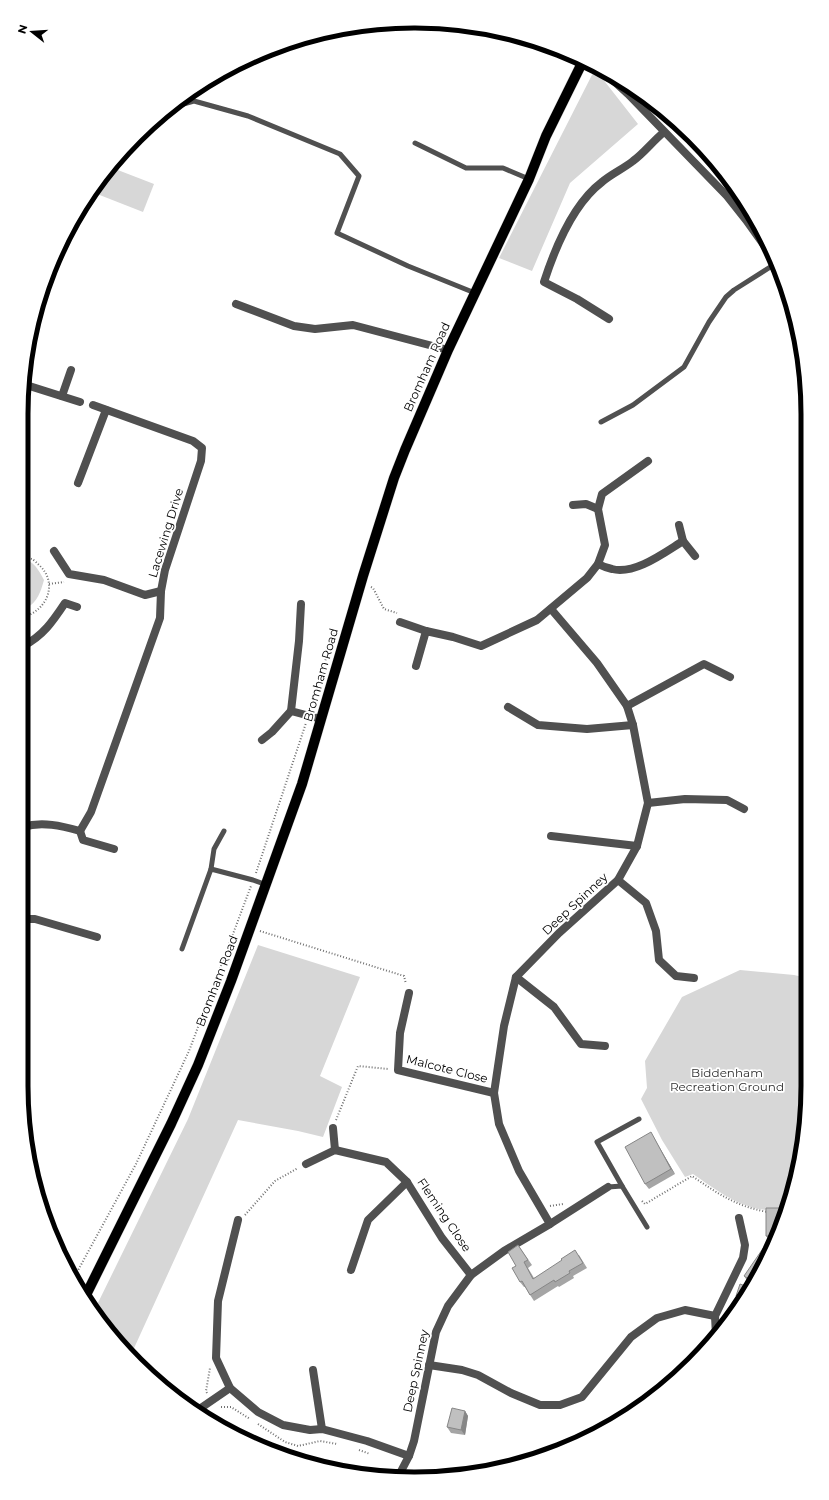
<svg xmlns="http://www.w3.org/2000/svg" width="829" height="1500" font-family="Montserrat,sans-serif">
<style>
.green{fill:#d7d7d7}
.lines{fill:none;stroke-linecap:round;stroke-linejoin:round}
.primary-casing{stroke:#dbdbdb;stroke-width:11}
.path{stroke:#727272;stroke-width:2;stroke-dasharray:1 2;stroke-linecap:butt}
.service{stroke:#505050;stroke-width:5}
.minor{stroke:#505050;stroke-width:8}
.primary{stroke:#000;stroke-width:10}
.wall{fill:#a5a5a5}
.shaded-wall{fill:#868686}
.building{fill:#c0c0c0;stroke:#868686}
.labels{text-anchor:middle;stroke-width:3.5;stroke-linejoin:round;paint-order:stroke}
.street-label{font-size:12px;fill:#000;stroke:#fff}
.park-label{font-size:12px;fill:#2e2e2e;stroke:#fff}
.rim{fill:none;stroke:#000;stroke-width:5}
</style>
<rect width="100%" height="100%" fill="#fff"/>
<g class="green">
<path d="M595 69 638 124 570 183 532 271 499 258Z"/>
<path d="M110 167 154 184 143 212 92 192Z"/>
<path d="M22 559C34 560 39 571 44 580 41 591 36 607 23 608Z"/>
<path d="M258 945 360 977 320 1076 342 1087 323 1137 298 1131 238 1120 130 1357 102 1325 94 1311 188 1119Z"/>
<path d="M740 970 794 975 807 978V1111L795 1188 786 1208C780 1209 773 1211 767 1210 739 1208 715 1189 693 1174L685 1177 662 1140 641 1099 647 1088 645 1061 682 997Z"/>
</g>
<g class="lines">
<g class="primary-casing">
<path id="primary" d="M85 1297 171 1124 198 1065 231 981 302 784 363 576 394 478 405 450 448 350 529 179 546 136 583 61"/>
</g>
<g class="path">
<path d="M420 386 431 354"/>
<path d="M22 557C25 557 29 558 32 559 34 560 37 563 39 565 59 583 47 611 23 617"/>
<path d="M49 584 64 582"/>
<path d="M371 587 373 588 384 609 397 613"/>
<path d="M311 706 335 630"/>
<path d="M256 873 306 723"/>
<path d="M260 931 404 976 406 984"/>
<path d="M336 1120 358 1066 388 1069"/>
<path d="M642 1201 645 1204 692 1176C717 1193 737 1207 768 1212"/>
<path d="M550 1206 563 1204"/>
<path d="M245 1215 275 1181 298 1168"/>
<path d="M75 1281 76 1274 136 1164 189 1051 251 886"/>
<path d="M207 1393 206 1391 210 1368"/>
<path d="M221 1407H231L250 1419"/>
<path d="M258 1424 285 1442 298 1446 320 1441 337 1444"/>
<path d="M359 1450 370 1454"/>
</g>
<g class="service">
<path d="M169 108 194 101 248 116 340 154 359 176 337 233 408 266 475 293"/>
<path d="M415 143 466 168H503L529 179"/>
<path d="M601 422 633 405 684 367 709 322 726 297 734 290 775 264"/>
<path d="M211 869 214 849 224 831"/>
<path d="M182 949 211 869 253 880 267 885"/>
<path d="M622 1186 597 1142 639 1119"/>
<path d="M608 1187 622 1186 647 1227"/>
</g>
<g class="minor">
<path d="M602 70 628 94 727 196 746 220 771 255"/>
<path d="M236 304 294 326 315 329 353 325 448 350"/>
<path d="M609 319 577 299 544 282C555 248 573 204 602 182 611 174 623 169 633 161 644 153 653 141 664 132"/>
<path d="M23 384 80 402"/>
<path d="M62 396 71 370"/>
<path d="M78 483 106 410"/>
<path d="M573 505 586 504 598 509"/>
<path d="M679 525 683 541"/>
<path d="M54 551 69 574 104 580 145 595 161 591"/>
<path d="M598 564C602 566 607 568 612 569 635 575 665 552 683 541L695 556"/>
<path d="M301 604 299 641 291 711 321 719"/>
<path d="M400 622 426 631"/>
<path d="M23 646C43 636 53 621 65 603L77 607"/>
<path d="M416 666 426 631 453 637 481 646 537 620 587 578 598 564 605 545 598 509 602 494 648 461"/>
<path d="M627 706 704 664 730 677"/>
<path d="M508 707 538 725 587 729 633 725"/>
<path d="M262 740 272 732 291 711"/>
<path d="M648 803 685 799 727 800 744 809"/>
<path d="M23 827C42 821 62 826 80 831"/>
<path d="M80 831 91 812 160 618 161 591 165 570 201 461 202 448 193 441 93 405"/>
<path d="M80 831 83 840 114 849"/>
<path d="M551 836 637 846"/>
<path d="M618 880 646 903 656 931 659 960 676 976 694 978"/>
<path d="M24 919H35L97 937"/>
<path d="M516 977 554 1007 581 1044 605 1046"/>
<path d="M409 993 400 1033 398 1070 494 1093"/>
<path d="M333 1128 335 1150"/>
<path d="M306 1164 335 1150 386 1162 407 1182 442 1238 471 1275"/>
<path d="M238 1220 218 1301 216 1358 230 1388 258 1412 283 1425 310 1430 322 1429 367 1441 409 1456"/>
<path d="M550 1224 608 1187"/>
<path d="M351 1270 368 1220 407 1182"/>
<path d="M715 1316 716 1336"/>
<path d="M429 1365 462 1370 478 1375 511 1393 540 1405H560L582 1397 631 1337 657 1318 685 1310 715 1316 743 1258 745 1245 739 1218"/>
<path d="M313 1370 322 1429"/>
<path d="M195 1412 230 1388"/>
<path d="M398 1477 409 1456 414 1441 436 1332 448 1306 471 1275 504 1251 550 1224 519 1171 499 1124 494 1093 504 1026 516 977 559 933 618 880 637 846 648 803 633 725 627 706 597 663 551 609"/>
</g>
<use href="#primary" class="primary"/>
</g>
<g class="wall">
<path d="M654 1138 675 1174 649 1189 645 1184Z"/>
<path d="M784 1212 772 1241H770L766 1236Z"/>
<path d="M518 1245 532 1265 528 1268 534 1278 579 1255 587 1268 573 1276 574 1278 559 1287 558 1286 534 1301 525 1287H524L520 1282Z"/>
<path d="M744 1276 755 1282 753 1285 748 1282Z"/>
<path d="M465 1411 468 1416 465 1435 451 1433 447 1427Z"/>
</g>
<g class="shaded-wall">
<path d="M651 1132 654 1138 675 1174 671 1169Z"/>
<path d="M781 1208 784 1212 781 1220Z"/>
<path d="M465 1411 468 1416 465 1435 461 1430Z"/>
</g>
<g class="building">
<path d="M651 1132 671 1169 645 1184 625 1147Z"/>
<path d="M766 1208H781V1220L775 1236H766Z"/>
<path d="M518 1245 528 1260 524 1262 533 1279 562 1260 561 1259 575 1250 583 1263 569 1271 570 1273 555 1282 554 1280 530 1295 522 1281 520 1282 512 1268 516 1266 508 1252Z"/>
<path d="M764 1247 768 1250 755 1283 744 1276Z"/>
<path d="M740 1284 751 1288 737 1308 736 1307 739 1298 736 1296Z"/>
<path d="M712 1338 715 1339 712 1343Z"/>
<path d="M452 1408 465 1411 461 1430 447 1427Z"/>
</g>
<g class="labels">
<g class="street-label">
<text transform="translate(427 367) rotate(-66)" y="4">Bromham Road</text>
<text transform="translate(166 533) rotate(-73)" y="4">Lacewing Drive</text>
<text transform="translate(321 675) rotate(-74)" y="4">Bromham Road</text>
<text transform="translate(575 904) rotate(-43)" y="4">Deep Spinney</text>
<text transform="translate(217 981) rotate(-69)" y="4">Bromham Road</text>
<text transform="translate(447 1069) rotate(14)" y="4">Malcote Close</text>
<text transform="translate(444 1215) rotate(56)" y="4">Fleming Close</text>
<text transform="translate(416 1371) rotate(-78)" y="4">Deep Spinney</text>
</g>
<g class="park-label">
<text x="727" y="1077">Biddenham<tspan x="727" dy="14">Recreation Ground</tspan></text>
</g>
</g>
<path d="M0 0H829V1500H0ZM414 28H415A386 386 0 0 1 801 414V1086A386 386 0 0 1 415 1472H414A386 386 0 0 1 28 1086V414A386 386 0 0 1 414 28Z" fill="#fff" fill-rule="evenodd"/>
<path class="rim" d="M414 28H415A386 386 0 0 1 801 414V1086A386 386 0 0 1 415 1472H414A386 386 0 0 1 28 1086V414A386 386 0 0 1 414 28Z"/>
<g transform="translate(32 32) rotate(287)" stroke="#ffffff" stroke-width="3" paint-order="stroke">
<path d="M0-3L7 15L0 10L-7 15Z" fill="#000000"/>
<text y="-6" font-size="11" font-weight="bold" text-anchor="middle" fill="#000000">N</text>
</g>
</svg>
